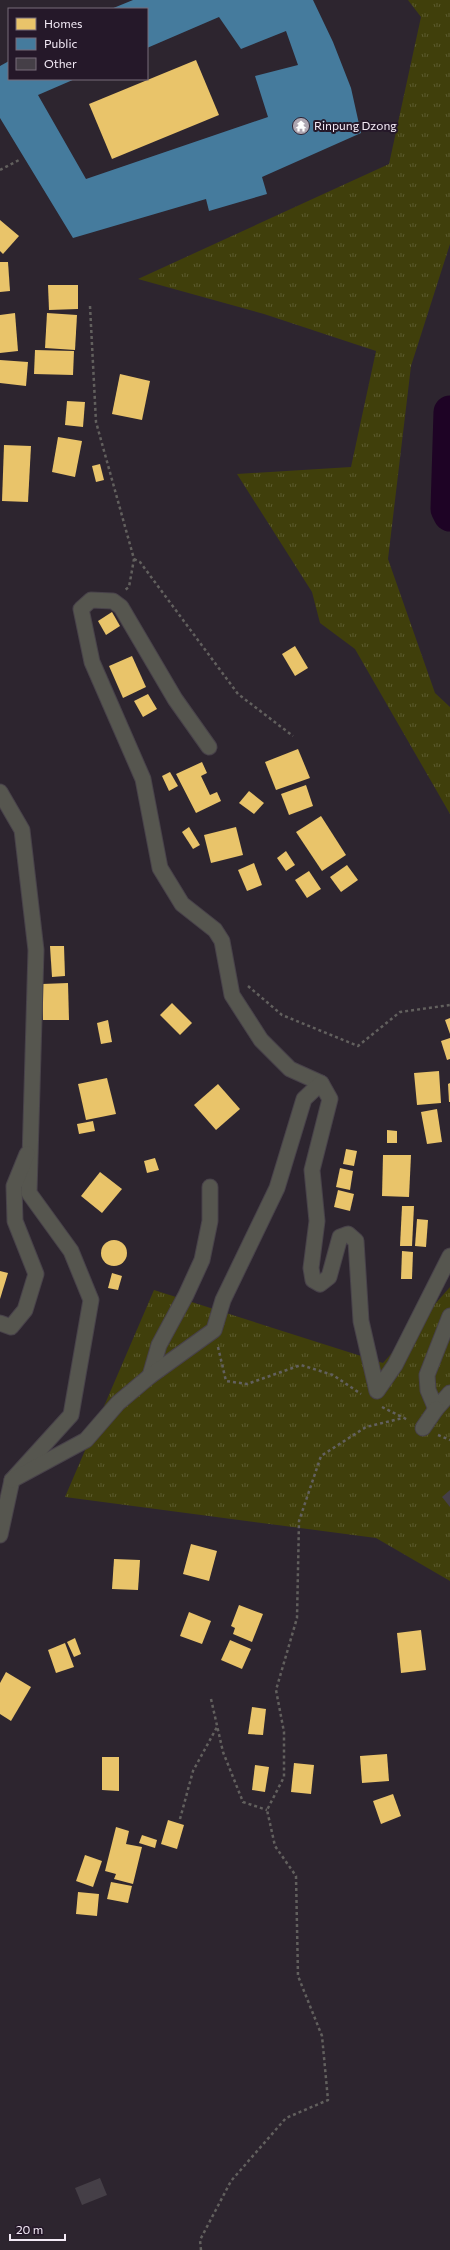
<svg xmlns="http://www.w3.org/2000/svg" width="450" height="2250" font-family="Commissioner,sans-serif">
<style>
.grass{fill:url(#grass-tufts)}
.homes{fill:#e9c46a}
.public{fill:#457b9d}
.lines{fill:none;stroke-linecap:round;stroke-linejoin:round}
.river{stroke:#1e0325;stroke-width:33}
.building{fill:#453f47}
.street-casing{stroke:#48424a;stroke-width:17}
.path{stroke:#62605e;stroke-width:2.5;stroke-dasharray:3 3;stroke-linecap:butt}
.street{stroke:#56564f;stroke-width:15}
.labels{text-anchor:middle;stroke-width:4;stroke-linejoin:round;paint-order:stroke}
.poi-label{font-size:12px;fill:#f4ebf7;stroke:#251829;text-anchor:start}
</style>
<defs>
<pattern id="grass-tufts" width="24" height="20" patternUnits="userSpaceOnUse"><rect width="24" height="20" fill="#403f0b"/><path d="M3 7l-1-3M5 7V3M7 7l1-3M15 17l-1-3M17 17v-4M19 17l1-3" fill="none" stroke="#5c5b2f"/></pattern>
</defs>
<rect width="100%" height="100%" fill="#2d252f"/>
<g class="grass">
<path d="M408 0H450V244L411 366 388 559 435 693 450 707V814L355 649 320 623 312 592 237 474 351 467 376 351 264 314 138 279 389 164 421 17Z"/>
<path d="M450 1287V1581L376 1538 65 1497 154 1290 383 1363Z"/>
</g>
<g class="homes">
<path d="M196 60 219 115 112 159 89 104Z"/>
<path d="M0 220 19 236 3 254 0 251Z"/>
<path d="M0 262H8L10 291 0 292Z"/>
<path d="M48 285H78V309L49 310Z"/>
<path d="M15 313 18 351 0 353V315Z"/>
<path d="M47 313 77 315 75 350 45 348Z"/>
<path d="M35 350 74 351 73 375 34 374Z"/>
<path d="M0 360 28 362 26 386 0 383Z"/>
<path d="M120 374 150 381 142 420 112 414Z"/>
<path d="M67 401 85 402 83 427 65 425Z"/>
<path d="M58 437 82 441 75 477 52 472Z"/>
<path d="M4 445 31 446 28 502 2 501Z"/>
<path d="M100 464 104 480 96 482 92 466Z"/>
<path d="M112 612 120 626 106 635 98 621Z"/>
<path d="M295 646 308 668 295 676 282 654Z"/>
<path d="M132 656 146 687 123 698 109 666Z"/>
<path d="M148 694 157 709 143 717 134 701Z"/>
<path d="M298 749 310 778 276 790 265 762Z"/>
<path d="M202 762 207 773 201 776 210 795 217 792 221 801 196 813 176 774Z"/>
<path d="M170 772 178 786 169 791 162 776Z"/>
<path d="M306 785 313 806 289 815 281 794Z"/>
<path d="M249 791 264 803 254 814 239 803Z"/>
<path d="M321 816 346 855 322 871 296 832Z"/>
<path d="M189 827 200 845 193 849 182 832Z"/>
<path d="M236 827 243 855 211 863 204 835Z"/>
<path d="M286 851 295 865 286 871 277 858Z"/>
<path d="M254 863 262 885 247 891 238 870Z"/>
<path d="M347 865 358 880 341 892 330 877Z"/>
<path d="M309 871 321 889 307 898 295 880Z"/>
<path d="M50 946H64L65 976 52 977Z"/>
<path d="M68 983 69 1020H43L42 984Z"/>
<path d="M172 1003 192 1023 180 1035 160 1015Z"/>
<path d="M450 1018V1034L445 1020Z"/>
<path d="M108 1020 112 1042 101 1044 97 1023Z"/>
<path d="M450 1038V1059L447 1060 441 1041Z"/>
<path d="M439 1071 441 1103 417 1105 414 1073Z"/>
<path d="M107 1078 116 1114 86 1120 78 1084Z"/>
<path d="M450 1083V1102H449L448 1084Z"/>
<path d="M218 1084 240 1109 216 1130 194 1105Z"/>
<path d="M437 1109 442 1142 427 1144 421 1112Z"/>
<path d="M93 1121 95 1131 79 1134 77 1124Z"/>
<path d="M387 1130 397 1131V1143H387Z"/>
<path d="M346 1149 357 1151 354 1166 343 1164Z"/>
<path d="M383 1155H411L409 1197 382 1196Z"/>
<path d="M155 1158 159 1170 147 1173 144 1161Z"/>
<path d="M340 1168 353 1171 350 1190 336 1187Z"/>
<path d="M100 1172 122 1189 102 1213 81 1196Z"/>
<path d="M338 1190 354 1194 350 1211 334 1207Z"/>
<path d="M402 1206H414L412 1246H400Z"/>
<path d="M417 1219 428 1220 426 1247 415 1246Z"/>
<circle cx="114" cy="1253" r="13"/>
<path d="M402 1251 413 1252 412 1279H401Z"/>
<path d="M0 1271 8 1273 0 1299Z"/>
<path d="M112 1273 122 1276 118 1290 108 1288Z"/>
<path d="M191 1544 217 1551 209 1581 183 1574Z"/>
<path d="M114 1559 140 1560 138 1590 112 1589Z"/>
<path d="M239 1605 263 1614 252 1642 233 1634 235 1628 231 1626Z"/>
<path d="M189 1612 211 1621 202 1644 180 1636Z"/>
<path d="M421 1630 426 1670 401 1673 397 1633Z"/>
<path d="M75 1638 81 1654 74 1657 67 1642Z"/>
<path d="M230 1640 251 1649 242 1669 221 1660Z"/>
<path d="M65 1643 74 1667 56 1673 48 1650Z"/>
<path d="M6 1672 31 1687 11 1721 0 1714V1683Z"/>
<path d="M252 1707 266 1709 263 1735 248 1734Z"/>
<path d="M387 1754 389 1781 362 1783 360 1756Z"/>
<path d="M102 1757H119V1791L102 1790Z"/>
<path d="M294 1763 314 1765 311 1794 291 1792Z"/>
<path d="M255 1765 269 1767 265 1792 252 1790Z"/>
<path d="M393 1794 401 1816 381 1824 373 1801Z"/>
<path d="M168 1820 184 1825 177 1849 161 1844Z"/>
<path d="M116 1827 129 1831 126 1844 142 1847 133 1884 114 1879 116 1874 105 1871Z"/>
<path d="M142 1835 157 1840 155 1848 139 1843Z"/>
<path d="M85 1855 102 1861 93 1887 76 1881Z"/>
<path d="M111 1882 132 1886 128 1903 107 1899Z"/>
<path d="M78 1892 99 1894 97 1916 76 1914Z"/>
</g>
<path class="public" d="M133 0H313L333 42 351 88 361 133 262 177 267 194 209 211 206 199 73 238 0 118V66L9 61V79H75L38 95 86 179 268 117 255 76 298 65 286 31 241 49 219 17 147 48V9H111Z"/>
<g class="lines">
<path class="river" d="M450 412 447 509 450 515"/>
</g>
<g class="building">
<path d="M450 1490V1507L442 1497Z"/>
<path d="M100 2178 107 2195 82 2205 75 2188Z"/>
</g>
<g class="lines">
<g class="street-casing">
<g id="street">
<path d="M209 747 175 699 121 607 113 601 91 600 81 609 92 662 143 779 160 868 182 904 215 930 222 941 232 995 261 1040 290 1069 321 1083"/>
<path d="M0 792 22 830 36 950 29 1193 71 1251 91 1300 71 1415 12 1480 0 1535"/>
<path d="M450 1316 427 1375 428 1390 436 1409 450 1393"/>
<path d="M0 1323 11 1327 25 1310 36 1274 15 1221 14 1186 27 1154"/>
<path d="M150 1376 159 1345 186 1295 202 1260 210 1221V1187"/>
<path d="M423 1428 436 1409"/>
<path d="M12 1480 86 1440 118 1403 150 1376 214 1330 223 1300 277 1188 304 1099 321 1083 330 1099 312 1170 317 1221 311 1268 313 1280 320 1284 329 1277 340 1237 348 1234 356 1241 361 1321 377 1391 395 1365 450 1256"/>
</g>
</g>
<g class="path">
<path d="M0 170 21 159"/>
<path d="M90 306 96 422 134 559 129 587 125 590"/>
<path d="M134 559 140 562 238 694 293 736"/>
<path d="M248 986 282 1015 358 1046 400 1012 450 1005"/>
<path d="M218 1347 226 1381 247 1384 301 1365 333 1375 361 1394"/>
<path d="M382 1407 408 1420"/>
<path d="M438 1435 450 1440"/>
<path d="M211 1699 223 1752 243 1802 267 1810"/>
<path d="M180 1819 193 1771 217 1727"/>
<path d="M201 2250 200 2240 231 2181 286 2118 328 2100 322 2036 298 1976 296 1876 275 1846 267 1810 284 1777V1732L276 1690 297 1618 299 1521 321 1456 366 1427 403 1418"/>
</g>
<use href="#street" class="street"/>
</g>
<defs>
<g id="temple-disc" transform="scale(0.9)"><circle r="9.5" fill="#aea6b1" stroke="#251829"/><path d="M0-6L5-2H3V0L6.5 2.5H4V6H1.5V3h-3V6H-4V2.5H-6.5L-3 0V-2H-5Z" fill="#fff"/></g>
</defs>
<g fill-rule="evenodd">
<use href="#temple-disc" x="301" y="126"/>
</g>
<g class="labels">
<g class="poi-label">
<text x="314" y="130">Rinpung Dzong</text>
</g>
</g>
<rect x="8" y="8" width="140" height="72" fill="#251829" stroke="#786c7b"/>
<rect x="16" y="18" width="20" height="12" fill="#e9c46a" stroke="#786c7b"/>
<text x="44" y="28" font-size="12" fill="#f4ebf7">Homes</text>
<rect x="16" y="38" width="20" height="12" fill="#457b9d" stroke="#786c7b"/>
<text x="44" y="48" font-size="12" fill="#f4ebf7">Public</text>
<rect x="16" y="58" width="20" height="12" fill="#453f47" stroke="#786c7b"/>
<text x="44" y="68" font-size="12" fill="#f4ebf7">Other</text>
<path d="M10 2234v6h55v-6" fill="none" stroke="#f4ebf7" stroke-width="2"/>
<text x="16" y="2234" font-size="12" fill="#f4ebf7" stroke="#251829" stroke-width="3" paint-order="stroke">20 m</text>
</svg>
